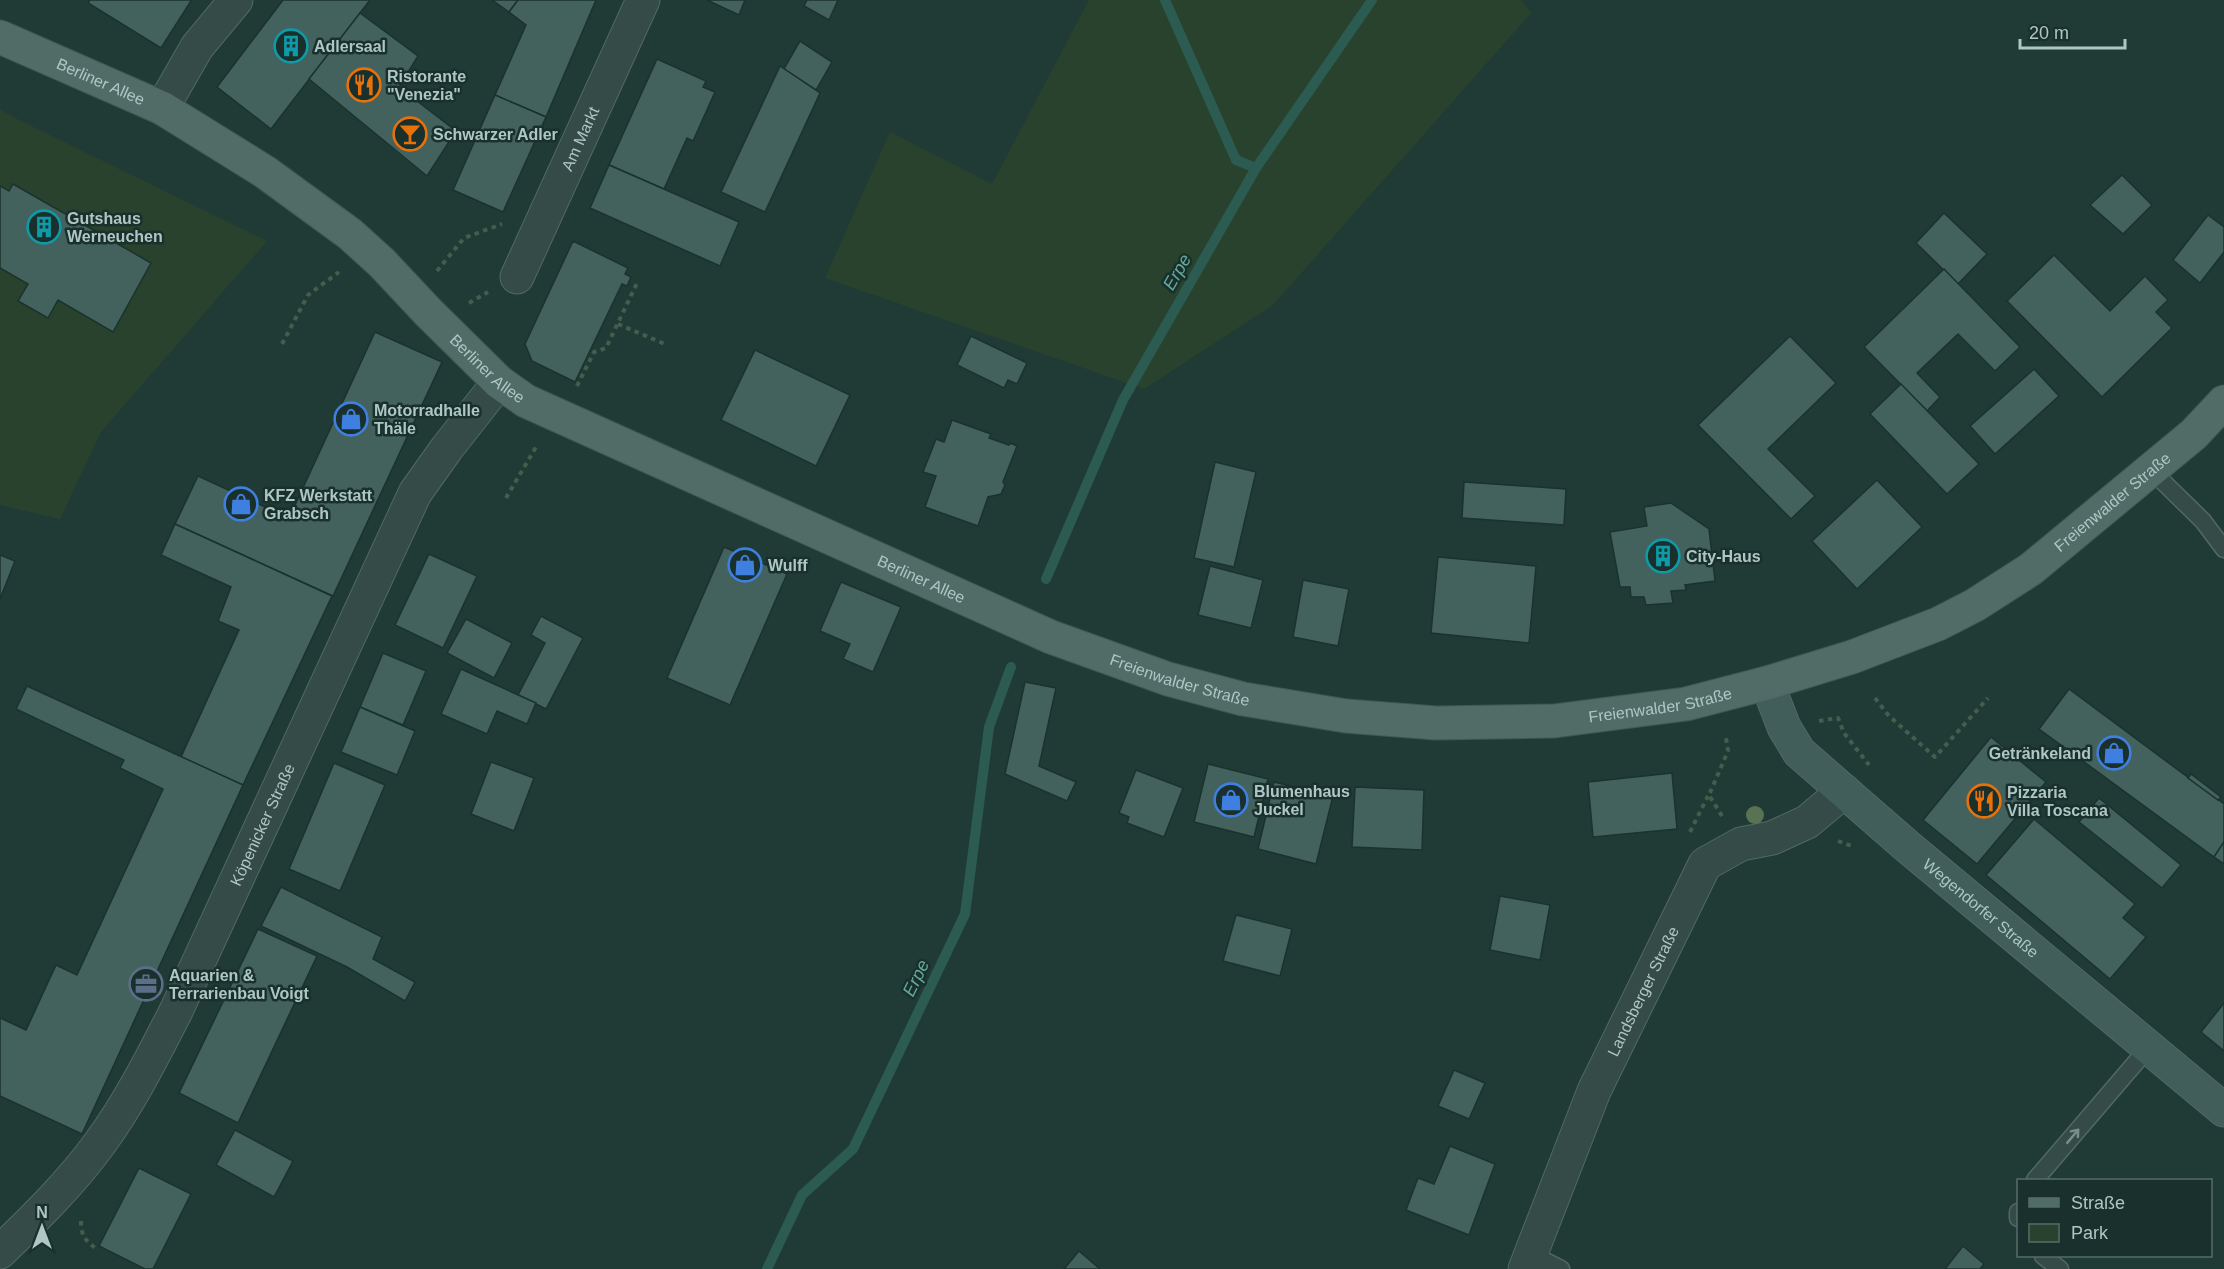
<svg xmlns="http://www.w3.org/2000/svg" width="2224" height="1269" font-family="Helvetica,sans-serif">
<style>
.green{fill:#28422e}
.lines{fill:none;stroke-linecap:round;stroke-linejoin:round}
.stream{stroke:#2c5b52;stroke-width:10}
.building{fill:#43625d;stroke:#1b322e;stroke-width:1.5}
.service-casing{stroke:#516965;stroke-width:19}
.minor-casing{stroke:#516965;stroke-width:35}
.secondary-casing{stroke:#516965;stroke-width:35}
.primary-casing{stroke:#405754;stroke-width:35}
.path{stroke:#445d4d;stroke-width:4;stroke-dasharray:4.5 4.5;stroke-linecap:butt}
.service{stroke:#344b47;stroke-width:16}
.minor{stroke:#344b47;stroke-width:33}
.secondary{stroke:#415e5a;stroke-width:33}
.primary{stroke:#516b67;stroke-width:33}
.tree{fill:#597254}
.oneway{stroke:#778f8c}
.labels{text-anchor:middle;stroke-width:5;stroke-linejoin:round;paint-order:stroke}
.poi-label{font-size:16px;font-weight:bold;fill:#aec7c4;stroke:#19302c;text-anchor:start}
.street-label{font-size:16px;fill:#aec7c4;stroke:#19302c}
.water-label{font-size:18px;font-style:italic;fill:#65a99c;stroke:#19302c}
</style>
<rect width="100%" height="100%" fill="#203b36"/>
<g class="green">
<path d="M1089 0H1521L1531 13 1273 305 1144 389 825 278 890 132 992 184Z"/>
<path d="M0 109 13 117 267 241 101 432 60 519 0 505Z"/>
</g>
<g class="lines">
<g class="stream">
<path d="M1165 0 1236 160 1256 168"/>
<path d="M1046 579 1123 400 1256 168 1372 0"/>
<path d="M767 1269 802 1195 853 1149 965 914 989 727 1011 667"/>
</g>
</g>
<g class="building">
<path d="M90 0H190L191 1 161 48 88 3Z"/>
<path d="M283 0H370L271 129 217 87Z"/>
<path d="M492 0H518L509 12Z"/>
<path d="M518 0H596L546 117 495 95 526 25 509 12Z"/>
<path d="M707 0H745L739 15Z"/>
<path d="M807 0H838L829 20 804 6Z"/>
<path d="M360 13 418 56 399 87 456 131 427 176 309 79Z"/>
<path d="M800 41 832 62 816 90 784 69Z"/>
<path d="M657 59 706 81 703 87 715 92 693 141 687 138 664 189 609 165Z"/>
<path d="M780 66 820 93 765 212 721 192Z"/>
<path d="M495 95 546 117 503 212 453 190Z"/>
<path d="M609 165 739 222 720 266 590 208Z"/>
<path d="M2122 175 2152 205 2123 234 2090 205Z"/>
<path d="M13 184 151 263 113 332 58 300 48 318 18 301 28 284 0 268V186L9 191Z"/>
<path d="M1944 213 1987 254 1958 284 1916 243Z"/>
<path d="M2208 215 2224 227V252L2200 283 2173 260Z"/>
<path d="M573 241 628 268 625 274 631 277 627 286 622 284 575 382 532 361 525 344Z"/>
<path d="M2054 255 2110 311 2145 276 2168 300 2156 312 2172 328 2102 397 2007 301Z"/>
<path d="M1944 269 2020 347 1995 371 1958 334 1917 373 1940 397 1927 411 1864 347Z"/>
<path d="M375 332 442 362 333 596 175 524 198 476 289 518Z"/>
<path d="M971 336 1027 363 1017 384 1008 380 1004 388 957 365Z"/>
<path d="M1790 336 1836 383 1768 449 1815 496 1791 519 1698 425Z"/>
<path d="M755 350 850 395 816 466 721 420Z"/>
<path d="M2034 369 2059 396 1995 454 1970 426Z"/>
<path d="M1901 384 1979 464 1947 494 1870 414Z"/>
<path d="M952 420 991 434 989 438 1009 445 1010 443 1017 446 1003 482 1005 485 1001 494 988 497 978 526 925 507 936 476 923 472 936 439 944 442Z"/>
<path d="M1215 462 1256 472 1234 567 1194 558Z"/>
<path d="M1877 480 1922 527 1857 589 1812 541Z"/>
<path d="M1464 482 1566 489 1564 525 1462 518Z"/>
<path d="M1671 503 1709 529 1715 581 1685 585 1686 590 1671 591 1673 603 1646 605 1644 597H1631L1630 587H1620L1610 532 1647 526 1644 507Z"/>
<path d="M175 524 332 596 243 785 181 757 239 630 218 621 231 587 161 555Z"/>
<path d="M724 547 787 574 730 705 667 678Z"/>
<path d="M429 554 477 576 443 648 395 625Z"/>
<path d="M0 555 15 561 0 599Z"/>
<path d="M1438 557 1536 566 1529 643 1431 633Z"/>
<path d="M1210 566 1263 580 1251 628 1198 615Z"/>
<path d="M1303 580 1349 589 1338 646 1293 637Z"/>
<path d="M841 582 901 607 873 672 843 659 850 644 820 631Z"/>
<path d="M541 616 583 638 546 709 518 695 545 643 531 635Z"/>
<path d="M466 619 512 643 494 678 447 653Z"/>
<path d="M383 653 426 671 403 725 360 707Z"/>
<path d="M461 669 536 703 527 724 497 711 487 734 441 714Z"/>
<path d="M1025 682 1056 688 1039 766 1076 782 1067 801 1005 774Z"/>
<path d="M27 686 243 785 82 1134 0 1096V1018L26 1030 56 965 77 975 163 789 120 768 124 760 16 709Z"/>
<path d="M2069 689 2224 804V842L2214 857 2039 729Z"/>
<path d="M360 707 415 731 397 775 341 752Z"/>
<path d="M1991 737 2046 782 1977 864 1923 820Z"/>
<path d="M491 762 534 778 514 831 471 814Z"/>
<path d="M334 763 385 785 340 891 289 869Z"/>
<path d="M1208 764 1268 779 1254 837 1194 822Z"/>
<path d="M1136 770 1183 788 1164 837 1127 823 1129 817 1119 813Z"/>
<path d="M1672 773 1677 829 1593 837 1588 782Z"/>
<path d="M2191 774 2221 797 2218 800 2188 778Z"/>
<path d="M1274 782 1333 796 1316 864 1258 849Z"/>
<path d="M1355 787 1424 790 1422 850 1352 847Z"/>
<path d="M2099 798 2181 865 2162 888 2079 822Z"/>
<path d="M2034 819 2135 904 2123 918 2146 937 2110 979 1986 875Z"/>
<path d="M2224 842V864L2214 857Z"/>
<path d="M281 887 382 937 373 959 415 982 405 1001 347 967 261 926Z"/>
<path d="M1500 896 1550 905 1540 960 1490 950Z"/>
<path d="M1236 915 1292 929 1280 976 1223 961Z"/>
<path d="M258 929 317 956 238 1123 179 1093Z"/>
<path d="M2224 1003V1051L2201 1032Z"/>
<path d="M1454 1070 1485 1083 1469 1119 1438 1106Z"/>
<path d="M235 1130 293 1161 274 1197 216 1165Z"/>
<path d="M1450 1146 1495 1164 1469 1235 1406 1210 1418 1178 1434 1184Z"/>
<path d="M139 1168 191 1194 153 1269H145L99 1246Z"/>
<path d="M1963 1246 1984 1264 1980 1269H1945Z"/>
<path d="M1079 1251 1100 1269H1064Z"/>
</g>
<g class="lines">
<g class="service-casing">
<g id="service">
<path d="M2151 470 2203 521 2224 549"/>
<path d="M2035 1180 2149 1047"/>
<path d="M2018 1212V1218"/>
<path d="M1531 1254 1561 1269"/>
<path d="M2043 1256 2060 1269"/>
</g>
</g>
<g class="minor-casing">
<g id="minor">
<path d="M162 108 197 47 236 0"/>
<path id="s1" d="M517 277 643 0"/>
<path id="s2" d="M0 1252C35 1218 71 1183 100 1143 130 1102 153 1056 176 1011L415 493 447 448 499 382"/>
<path id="s3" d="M1525 1269 1594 1091 1705 864 1741 844 1772 838 1807 822 1844 791"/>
</g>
</g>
<g class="secondary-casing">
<g id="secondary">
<path id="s4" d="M1767 683 1784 727 1799 752 1908 847 2224 1110"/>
</g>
</g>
<g class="primary-casing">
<g id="primary">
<path id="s5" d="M0 37 162 108 265 172 350 234 382 263 428 312 499 382 526 401 1051 637 1168 679 1243 699 1346 716 1436 723 1554 721 1686 704 1767 683 1852 657 1938 624 1975 605 2031 569 2194 434 2224 402"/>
</g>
</g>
<g class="path">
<path d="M437 271 464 238 502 224"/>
<path d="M469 303 488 292"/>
<path d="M618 324 667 345"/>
<path d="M282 344 308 295 339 272"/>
<path d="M577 386 594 352 606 348 638 281"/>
<path d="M506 498 536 447"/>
<path d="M1875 698 1889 716 1935 757 1988 698"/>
<path d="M1819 721 1838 718 1844 733 1869 765"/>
<path d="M1722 816 1709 795 1728 751 1726 738"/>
<path d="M1690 832 1708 796"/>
<path d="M1838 841 1854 847"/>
<path d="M81 1221C81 1237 86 1241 98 1250"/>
</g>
<use href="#service" class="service"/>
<use href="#minor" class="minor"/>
<use href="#secondary" class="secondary"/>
<use href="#primary" class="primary"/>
</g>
<circle class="tree" cx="1755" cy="815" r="9"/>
<defs><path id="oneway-shaft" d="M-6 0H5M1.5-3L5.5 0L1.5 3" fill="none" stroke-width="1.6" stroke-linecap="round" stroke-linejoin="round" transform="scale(1.5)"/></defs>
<use class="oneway" href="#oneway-shaft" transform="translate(2073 1136) rotate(-50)"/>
<defs>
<g id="building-ring" transform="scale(1.725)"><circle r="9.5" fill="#19302c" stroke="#0f9aa8" stroke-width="1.5"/><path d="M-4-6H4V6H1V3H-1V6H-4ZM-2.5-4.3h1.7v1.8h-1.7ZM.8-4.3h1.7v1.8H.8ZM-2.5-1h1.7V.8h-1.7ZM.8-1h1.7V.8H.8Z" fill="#0f9aa8"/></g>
<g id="restaurant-ring" transform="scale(1.725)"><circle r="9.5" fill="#19302c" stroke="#e8710a" stroke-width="1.5"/><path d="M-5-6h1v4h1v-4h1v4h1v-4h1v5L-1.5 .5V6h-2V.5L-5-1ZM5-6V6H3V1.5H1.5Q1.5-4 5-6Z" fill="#e8710a"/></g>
<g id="bar-ring" transform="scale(1.725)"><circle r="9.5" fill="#19302c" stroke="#e8710a" stroke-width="1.5"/><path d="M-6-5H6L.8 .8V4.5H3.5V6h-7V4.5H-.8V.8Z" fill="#e8710a"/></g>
<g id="shop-ring" transform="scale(1.725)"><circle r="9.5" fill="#19302c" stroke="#3f7fe0" stroke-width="1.5"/><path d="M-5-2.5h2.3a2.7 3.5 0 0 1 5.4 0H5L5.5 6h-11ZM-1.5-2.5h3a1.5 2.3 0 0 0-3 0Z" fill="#3f7fe0"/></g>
<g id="office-ring" transform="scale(1.725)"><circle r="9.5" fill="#19302c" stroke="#5c6f8a" stroke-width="1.5"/><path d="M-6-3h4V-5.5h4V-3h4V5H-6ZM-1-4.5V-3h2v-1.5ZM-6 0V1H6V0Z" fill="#5c6f8a"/></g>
</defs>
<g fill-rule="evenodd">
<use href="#building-ring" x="291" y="46"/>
<use href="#restaurant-ring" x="364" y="85"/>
<use href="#bar-ring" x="410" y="134"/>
<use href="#building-ring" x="44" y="227"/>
<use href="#shop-ring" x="351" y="419"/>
<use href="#shop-ring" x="241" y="504"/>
<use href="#building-ring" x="1663" y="556"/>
<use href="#shop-ring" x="745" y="565"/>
<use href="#shop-ring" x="2114" y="753"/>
<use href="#shop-ring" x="1231" y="800"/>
<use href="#restaurant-ring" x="1984" y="801"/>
<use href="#office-ring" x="146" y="984"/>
</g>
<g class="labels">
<g class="poi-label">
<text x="314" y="52">Adlersaal</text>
<text x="387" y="82">Ristorante<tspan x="387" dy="18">"Venezia"</tspan></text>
<text x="433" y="140">Schwarzer Adler</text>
<text x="67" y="224">Gutshaus<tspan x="67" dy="18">Werneuchen</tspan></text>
<text x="374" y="416">Motorradhalle<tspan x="374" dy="18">Thäle</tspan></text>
<text x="264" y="501">KFZ Werkstatt<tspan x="264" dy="18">Grabsch</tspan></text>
<text x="1686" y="562">City-Haus</text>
<text x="768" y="571">Wulff</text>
<text x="2091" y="759" text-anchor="end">Getränkeland</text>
<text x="1254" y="797">Blumenhaus<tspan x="1254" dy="18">Juckel</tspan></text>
<text x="2007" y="798">Pizzaria<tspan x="2007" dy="18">Villa Toscana</tspan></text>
<text x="169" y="981">Aquarien &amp;<tspan x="169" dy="18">Terrarienbau Voigt</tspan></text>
</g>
<g class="street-label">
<text dy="6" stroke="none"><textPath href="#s5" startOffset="110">Berliner Allee</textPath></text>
<text dy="6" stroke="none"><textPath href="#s1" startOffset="152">Am Markt</textPath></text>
<text dy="6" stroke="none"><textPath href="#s5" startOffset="596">Berliner Allee</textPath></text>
<text dy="6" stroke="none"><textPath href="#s5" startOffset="2348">Freienwalder Straße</textPath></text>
<text dy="6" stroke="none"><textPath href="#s5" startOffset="1080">Berliner Allee</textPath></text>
<text dy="6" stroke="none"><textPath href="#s5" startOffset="1358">Freienwalder Straße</textPath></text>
<text dy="6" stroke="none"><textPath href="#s5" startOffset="1844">Freienwalder Straße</textPath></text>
<text dy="6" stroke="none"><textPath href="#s2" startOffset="506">Köpenicker Straße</textPath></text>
<text dy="6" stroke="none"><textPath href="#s4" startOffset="316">Wegendorfer Straße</textPath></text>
<text dy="6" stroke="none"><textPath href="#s3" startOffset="302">Landsberger Straße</textPath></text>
</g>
<g class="water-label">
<text transform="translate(1177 272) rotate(-60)" y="6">Erpe</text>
<text transform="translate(916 978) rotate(-64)" y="6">Erpe</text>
</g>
</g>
<rect x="2017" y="1179" width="195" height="78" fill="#19302c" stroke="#556c69" stroke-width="1.5"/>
<rect x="2029" y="1198" width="30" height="9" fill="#516b67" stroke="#556c69" stroke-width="1.5"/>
<text x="2071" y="1209" font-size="18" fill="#aec7c4">Straße</text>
<rect x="2029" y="1224" width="30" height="18" fill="#28422e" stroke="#556c69" stroke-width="1.5"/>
<text x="2071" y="1239" font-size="18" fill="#aec7c4">Park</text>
<g transform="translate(42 1227)" stroke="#19302c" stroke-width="4.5" paint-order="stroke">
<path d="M0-4.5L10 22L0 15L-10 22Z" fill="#aec7c4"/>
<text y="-9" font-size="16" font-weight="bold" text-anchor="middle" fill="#aec7c4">N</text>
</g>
<path d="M2020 39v9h105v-9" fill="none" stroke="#aec7c4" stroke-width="3"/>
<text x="2029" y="39" font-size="18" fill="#aec7c4" stroke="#19302c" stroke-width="4.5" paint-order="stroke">20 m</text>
</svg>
